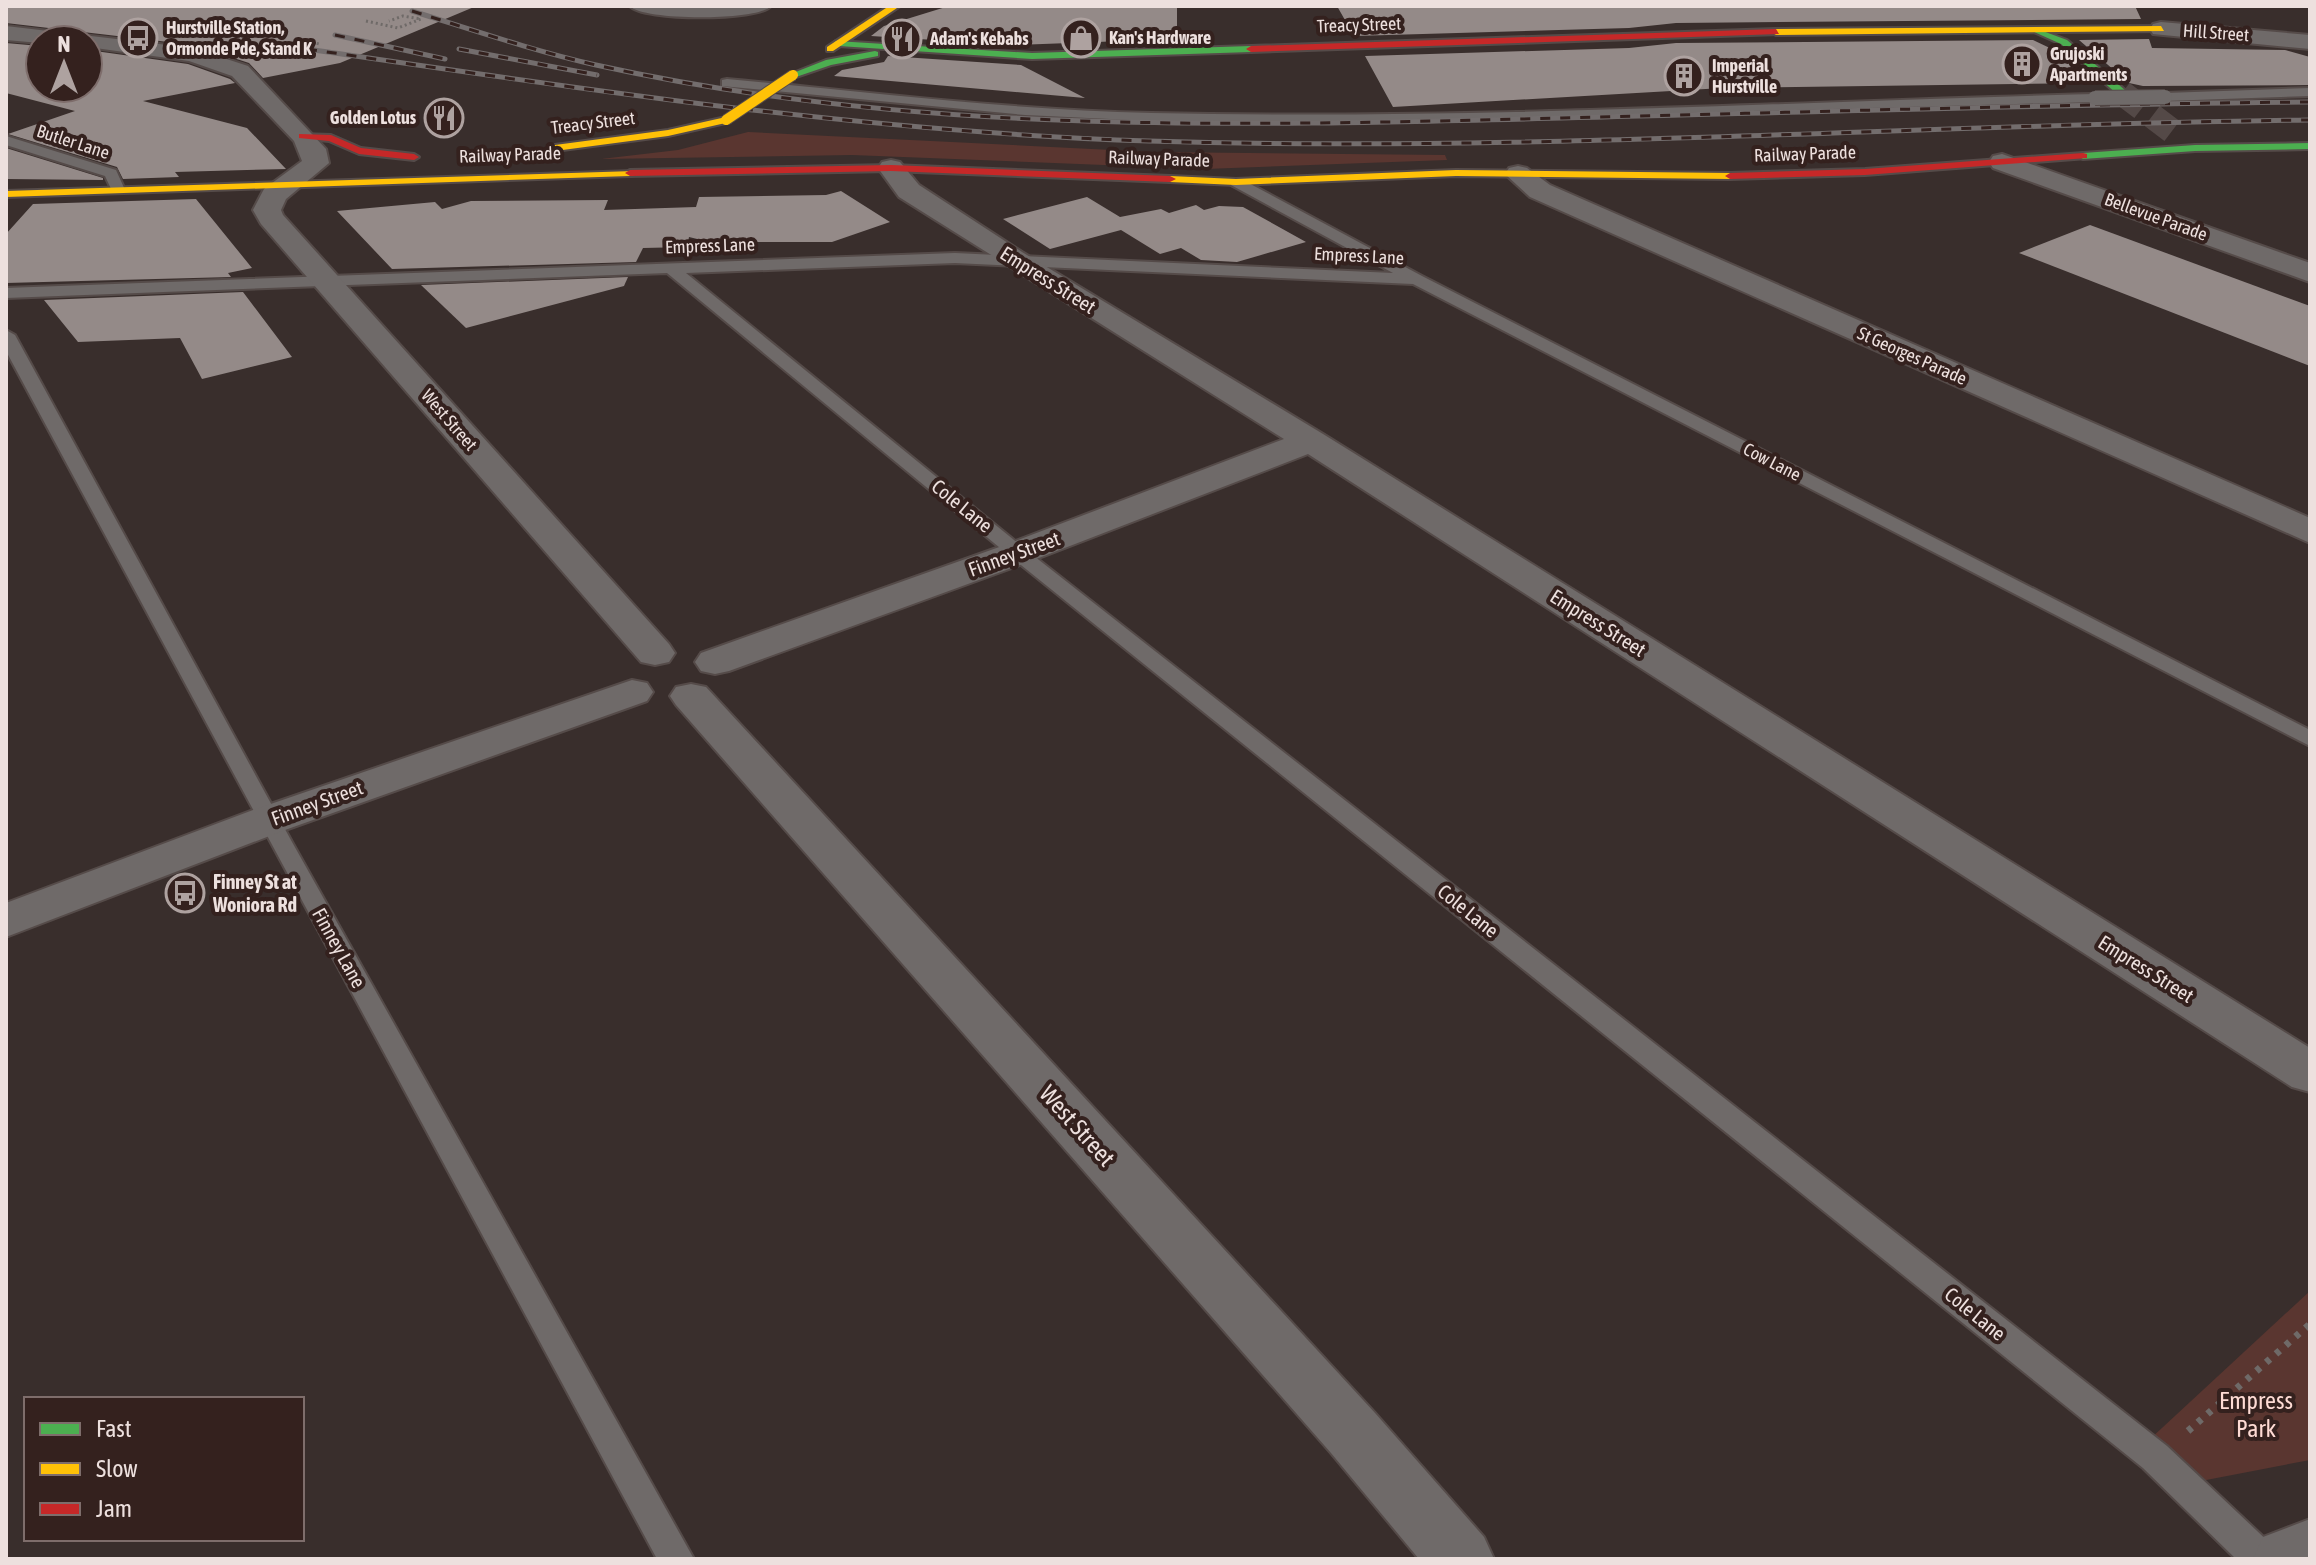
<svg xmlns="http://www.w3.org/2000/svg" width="2316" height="1565" font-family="'Asap Condensed',sans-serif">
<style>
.green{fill:#5a3630}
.building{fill:#948a88}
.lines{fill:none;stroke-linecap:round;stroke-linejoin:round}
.secondary-tunnel{stroke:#544947;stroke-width:25;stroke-dasharray:25 13;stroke-linecap:butt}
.lane-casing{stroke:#554b49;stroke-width:4}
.street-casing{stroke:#554b49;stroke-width:4}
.fast-casing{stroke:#554b49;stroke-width:4}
.slow-casing{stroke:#554b49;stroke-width:4}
.jam-casing{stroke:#554b49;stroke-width:4}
.path-far1{stroke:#6f6a68;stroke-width:3;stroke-dasharray:2 3;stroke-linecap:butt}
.path{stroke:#6f6a68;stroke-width:7;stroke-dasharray:5 8;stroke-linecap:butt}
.lane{fill:#6f6a69;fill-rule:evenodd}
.street{fill:#6f6a69;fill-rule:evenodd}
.fast{fill:#4caf50;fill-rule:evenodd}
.slow{fill:#ffc107;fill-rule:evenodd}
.jam{fill:#c62828;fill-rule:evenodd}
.rail-casing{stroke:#736d6d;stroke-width:5}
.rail{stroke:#34211e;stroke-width:3;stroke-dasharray:10;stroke-linecap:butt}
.lane-bridge-casing{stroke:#554b49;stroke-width:16;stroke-linecap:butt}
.slow-bridge-casing{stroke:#554b49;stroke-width:12;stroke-linecap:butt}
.lane-bridge{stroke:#6f6a69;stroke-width:14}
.slow-bridge{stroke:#ffc107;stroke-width:10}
.labels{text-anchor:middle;stroke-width:8;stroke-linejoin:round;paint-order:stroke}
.far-street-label{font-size:18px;fill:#ede0de;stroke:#34211e}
.far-poi-label{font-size:18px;font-weight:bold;fill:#ede0de;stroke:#34211e;text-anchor:start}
.street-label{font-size:20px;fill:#ede0de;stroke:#34211e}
.poi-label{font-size:20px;font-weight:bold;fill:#ede0de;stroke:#34211e;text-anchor:start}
.near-street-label{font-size:24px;fill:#ede0de;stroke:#34211e}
.near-park-label{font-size:24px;fill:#fedbd4;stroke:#34211e}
</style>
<rect width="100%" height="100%" fill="#392e2c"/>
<g class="green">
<path d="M748 132 1152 152 1445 155 1447 160 1205 169 852 155 601 159 678 150Z"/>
<path d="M2310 1291V1460L2201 1481 2149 1440Z"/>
</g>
<g class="building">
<path d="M6 6H474V7L340 63 263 78 249 63 194 45 6 23Z"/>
<path d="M949 6H1177V39L1013 45 871 36 884 26Z"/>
<path d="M1337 6H2135L2141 19 1676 23 1629 28 1354 36Z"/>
<path d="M2149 39 2152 48 2285 50 2310 57V85L2143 86 2129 83 2079 40Z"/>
<path d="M2033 40 2054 50 2092 83 1723 88 1393 107 1365 56 1629 48 1676 43Z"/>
<path d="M6 43 40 46V88H88V50L188 64 230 79 235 83 143 101 247 128 286 169 175 172 179 177 123 179 117 167 8 134 75 111 6 93Z"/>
<path d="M888 56 1021 65 1085 98 834 76 842 70 884 62Z"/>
<path d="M6 148 103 178V180L6 179Z"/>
<path d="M841 191 890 222 832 242H756L730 247 689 237 687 247 643 248 636 262 392 269 337 211 435 202 442 209 471 201 608 200 604 210 696 207 699 197 826 195Z"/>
<path d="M1087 197 1120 217 1161 209 1169 213 1196 205 1204 210 1219 206 1243 207 1306 242 1237 262 1201 260 1181 248 1160 254 1121 230 1050 249 1003 219Z"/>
<path d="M196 199 252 268 228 273 231 277 6 283V234L33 204Z"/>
<path d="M2090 225 2310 306V366L2019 253Z"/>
<path d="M628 277 624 286 466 328 421 285Z"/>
<path d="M243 292 292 357 202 379 180 338 78 342 44 300Z"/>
</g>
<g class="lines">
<path class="secondary-tunnel" d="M2122 93 2172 131"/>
<g class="lane-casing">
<g id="lane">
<path d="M727 79C868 92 1010 110 1152 113 1464 120 1783 102 2095 94L2102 98 2095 102 1379 121H1152L1025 115 722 86V80Z"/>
<path d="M2310 88V96L2165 101 2158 97 2165 93Z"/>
<path d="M6 136 116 170 125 190 113 193 105 176 6 145Z"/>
<path d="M1231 179H1241L1422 276 2310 730V746L1413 284 955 263 686 273 1025 549 2167 1446 2274 1547 2279 1559H2236L2143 1468 1011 557 667 273 6 298V288L955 253 1393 273 1231 185Z"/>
<path d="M6 330 15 335 292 842 694 1559H657L6 351Z"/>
</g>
</g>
<g class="street-casing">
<g id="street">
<path d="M630 6H771C759 21 642 21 630 6Z"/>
<path d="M2161 22 2310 35V49L2153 34 2150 29 2153 24Z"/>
<path d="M6 26 193 48 248 66 326 149 329 163 286 199 281 210 283 215 669 644 675 653 669 662 655 665 641 662 261 224 253 210 264 189 302 161 294 141 232 76 189 61 88 47V40L40 43 6 40Z"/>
<path d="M2002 154 2310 263V282L1993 168 1989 162 1993 156Z"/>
<path d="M891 160 900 162 919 185 1022 252 1323 434 2310 1048V1092L2292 1087 1308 454 1031 561 729 671 715 674 701 671 695 662 701 653 1005 545 1284 439 899 197 878 168 882 162Z"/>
<path d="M1518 166 1527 168 1550 185 2310 518V543L1530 197 1505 174 1509 168Z"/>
<path d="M632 680 647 683 653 692 647 701 285 830 6 937V903L253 810Z"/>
<path d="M691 684 706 687 1375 1413 1484 1537 1494 1559H1419L1331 1453 676 705 670 696 676 687Z"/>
<path d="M2310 1519V1559H2253L2263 1537Z"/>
</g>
</g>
<g class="fast-casing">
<g id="fast">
<path d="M2032 27 2067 40 2126 91V95H2118L2061 44 2032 31Z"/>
<path d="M836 41 1032 53 1251 46 1256 49 1251 52 1032 59 839 46 834 43Z"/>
<path d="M875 51 878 52V56L831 65 793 78 788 75 826 60Z"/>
<path d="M2310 143V149L2195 151 2083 159 2078 156 2083 153 2195 145Z"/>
</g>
</g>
<g class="slow-casing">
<g id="slow">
<path d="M889 6H900L833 51H827V47Z"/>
<path d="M2161 26 2164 31 1776 35 1771 32 1776 29Z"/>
<path d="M726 117 731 120 730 122 668 136 555 151 550 148 555 145 668 130Z"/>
<path d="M1456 170 1730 173 1735 176 1730 179 1456 176 1236 185 1170 182 1164 179 1170 176 1236 179Z"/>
<path d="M634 171V175L630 176 6 197V191Z"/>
</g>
</g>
<g class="jam-casing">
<g id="jam">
<path d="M1776 29 1779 34 1251 52 1246 49 1251 46Z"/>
<path d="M299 134 331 135 361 148 414 154 419 157 414 160 359 154 329 141 299 138Z"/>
<path d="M2083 153 2087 154V158L1865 175 1730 179 1725 176 1730 173 1865 169Z"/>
<path d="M891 165 1170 176 1176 179 1170 182 891 171 630 176 625 173 630 170Z"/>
</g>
</g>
<g class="path-far1">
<path d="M366 21 398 28 421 19 403 16 389 21"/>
<path d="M312 42 319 44"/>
</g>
<path class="path" d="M2188 1431 2310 1324"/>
<use href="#lane" class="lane"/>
<use href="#street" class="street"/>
<use href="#fast" class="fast"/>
<use href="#slow" class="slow"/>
<use href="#jam" class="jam"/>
<g class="rail-casing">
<g id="rail">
<path d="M412 11C473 30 534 51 596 65 912 135 1240 126 1562 118 1811 112 2060 104 2310 102"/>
<path d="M335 35 445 59"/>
<path d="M307 49C586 90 867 132 1149 141 1536 153 1923 124 2310 120"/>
<path d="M459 49 597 75"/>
</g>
</g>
<use href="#rail" class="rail"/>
<g class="lane-bridge-casing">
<path id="lane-bridge" d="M2095 98 2165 97"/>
</g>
<g class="slow-bridge-casing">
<path id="slow-bridge" d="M726 120 793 75"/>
</g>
<use href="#lane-bridge" class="lane-bridge"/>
<use href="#slow-bridge" class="slow-bridge"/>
</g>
<defs>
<g id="bus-ring" transform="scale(2)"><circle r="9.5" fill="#34211e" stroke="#aea2a0" stroke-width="1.5"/><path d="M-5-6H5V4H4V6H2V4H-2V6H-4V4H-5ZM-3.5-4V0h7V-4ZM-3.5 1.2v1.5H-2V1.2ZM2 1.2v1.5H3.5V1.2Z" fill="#aea2a0"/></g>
<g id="shop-ring" transform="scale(2)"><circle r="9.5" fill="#34211e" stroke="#aea2a0" stroke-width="1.5"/><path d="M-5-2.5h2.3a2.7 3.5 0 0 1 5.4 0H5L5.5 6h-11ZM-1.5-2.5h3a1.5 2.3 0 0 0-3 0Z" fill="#aea2a0"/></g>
<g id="restaurant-ring" transform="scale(2)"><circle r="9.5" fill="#34211e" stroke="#aea2a0" stroke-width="1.5"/><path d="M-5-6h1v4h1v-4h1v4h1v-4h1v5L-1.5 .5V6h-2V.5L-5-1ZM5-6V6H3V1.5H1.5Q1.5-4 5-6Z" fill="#aea2a0"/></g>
<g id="building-ring" transform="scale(2)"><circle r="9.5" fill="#34211e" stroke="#aea2a0" stroke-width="1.5"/><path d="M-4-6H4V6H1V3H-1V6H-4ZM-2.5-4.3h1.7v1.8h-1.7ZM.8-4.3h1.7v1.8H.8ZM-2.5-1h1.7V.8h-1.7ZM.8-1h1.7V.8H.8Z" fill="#aea2a0"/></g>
</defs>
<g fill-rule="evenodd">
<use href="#bus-ring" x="138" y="38"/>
<use href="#shop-ring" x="1081" y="38"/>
<use href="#restaurant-ring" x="902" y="39"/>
<use href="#building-ring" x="2022" y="64"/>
<use href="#building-ring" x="1684" y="76"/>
<use href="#restaurant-ring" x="444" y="118"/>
<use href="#bus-ring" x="185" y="893"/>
</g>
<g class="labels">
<g class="far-street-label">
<text transform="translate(1359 25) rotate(-2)" y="6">Treacy Street</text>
<text transform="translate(2216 33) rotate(4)" y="6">Hill Street</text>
<text transform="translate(593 123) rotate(-7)" y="6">Treacy Street</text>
<text transform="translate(73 142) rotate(18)" y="6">Butler Lane</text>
<text transform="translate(1805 154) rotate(-2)" y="6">Railway Parade</text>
<text transform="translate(510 155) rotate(-2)" y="6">Railway Parade</text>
<text transform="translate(1159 159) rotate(2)" y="6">Railway Parade</text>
<text transform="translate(2156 217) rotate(20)" y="6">Bellevue Parade</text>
<text transform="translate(710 246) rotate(-2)" y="6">Empress Lane</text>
<text transform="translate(1359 256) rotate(3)" y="6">Empress Lane</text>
<text transform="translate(1912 356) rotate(24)" y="6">St Georges Parade</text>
<text transform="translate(449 420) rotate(49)" y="6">West Street</text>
<text transform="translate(1772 462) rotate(27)" y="6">Cow Lane</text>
</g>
<g class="far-poi-label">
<text x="166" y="34">Hurstville Station,<tspan x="166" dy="21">Ormonde Pde, Stand K</tspan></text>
<text x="1109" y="44">Kan's Hardware</text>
<text x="930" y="45">Adam's Kebabs</text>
<text x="2050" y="60">Grujoski<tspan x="2050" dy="21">Apartments</tspan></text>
<text x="1712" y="72">Imperial<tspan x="1712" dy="21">Hurstville</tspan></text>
<text x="416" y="124" text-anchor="end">Golden Lotus</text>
</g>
<g class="street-label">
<text transform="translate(1048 280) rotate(32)" y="7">Empress Street</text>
<text transform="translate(962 506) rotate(39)" y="7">Cole Lane</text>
<text transform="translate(1014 554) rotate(-20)" y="7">Finney Street</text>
<text transform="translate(1598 623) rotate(32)" y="7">Empress Street</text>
<text transform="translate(317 803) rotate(-20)" y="7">Finney Street</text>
<text transform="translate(1468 911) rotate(39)" y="7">Cole Lane</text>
<text transform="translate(339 948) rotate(61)" y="7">Finney Lane</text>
<text transform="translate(2146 969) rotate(32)" y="7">Empress Street</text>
<text transform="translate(1975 1314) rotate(39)" y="7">Cole Lane</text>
</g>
<g class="poi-label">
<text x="213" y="889">Finney St at<tspan x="213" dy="23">Woniora Rd</tspan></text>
</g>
<g class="near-street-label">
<text transform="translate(1077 1126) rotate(48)" y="8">West Street</text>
</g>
<g class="near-park-label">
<text x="2256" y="1409">Empress<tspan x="2256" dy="28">Park</tspan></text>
</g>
</g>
<rect width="2316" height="1565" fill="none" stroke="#ede0de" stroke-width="16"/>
<rect x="24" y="1397" width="280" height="144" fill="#34211e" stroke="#7e6d6b" stroke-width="2"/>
<rect x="40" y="1423" width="40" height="12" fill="#4caf50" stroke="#7e6d6b" stroke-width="2"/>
<text x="96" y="1437" font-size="24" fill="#ede0de">Fast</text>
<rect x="40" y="1463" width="40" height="12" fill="#ffc107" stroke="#7e6d6b" stroke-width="2"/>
<text x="96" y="1477" font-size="24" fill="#ede0de">Slow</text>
<rect x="40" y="1503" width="40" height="12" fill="#c62828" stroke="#7e6d6b" stroke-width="2"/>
<text x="96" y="1517" font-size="24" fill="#ede0de">Jam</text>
<g transform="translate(64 64)"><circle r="38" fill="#34211e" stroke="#7e6d6b" stroke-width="2"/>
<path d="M0-6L14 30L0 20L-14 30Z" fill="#aea2a0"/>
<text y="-12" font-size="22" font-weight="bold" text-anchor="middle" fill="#ede0de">N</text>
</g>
</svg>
